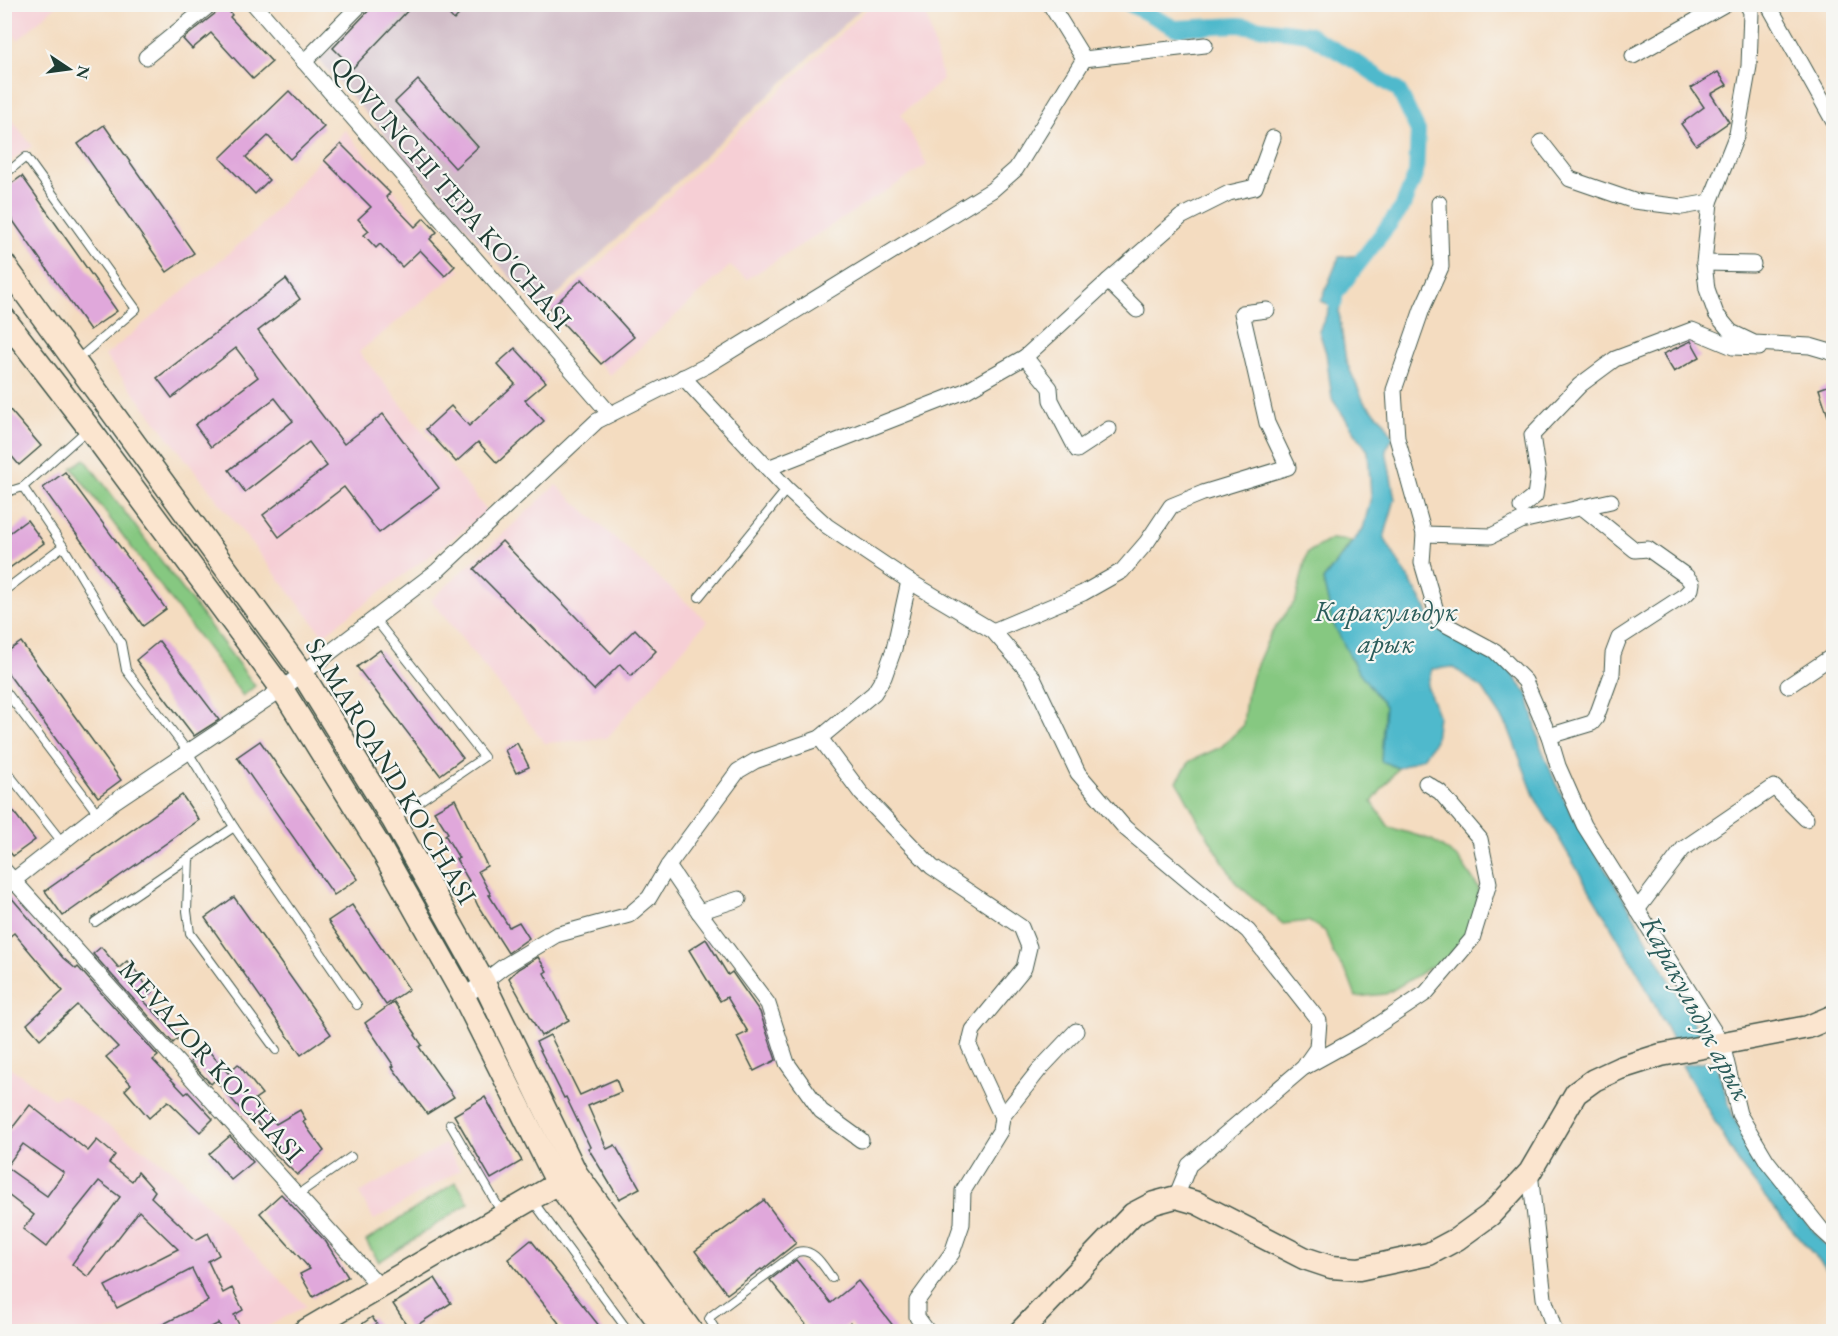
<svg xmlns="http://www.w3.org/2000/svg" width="1838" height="1336" font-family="'EB Garamond',serif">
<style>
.built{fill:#f6cfd5}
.industrial{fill:#d1bdc8}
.green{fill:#86c881;stroke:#52825a;stroke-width:1.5}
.water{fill:#4fb9cc;stroke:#377b80;stroke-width:1.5}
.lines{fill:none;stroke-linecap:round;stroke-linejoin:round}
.canal{stroke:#4fb9cc;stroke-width:16}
.building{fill:#e0a8db;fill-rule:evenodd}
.lane-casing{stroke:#3f5549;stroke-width:10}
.street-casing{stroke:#3f5549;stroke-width:17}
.secondary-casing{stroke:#3f5549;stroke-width:25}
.lane{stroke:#fff;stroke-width:8}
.street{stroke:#fff;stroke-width:15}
.secondary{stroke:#fbe5cf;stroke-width:22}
.labels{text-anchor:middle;stroke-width:4.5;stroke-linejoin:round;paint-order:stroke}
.street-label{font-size:27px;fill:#1f3d34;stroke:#f6f6f2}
.water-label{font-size:28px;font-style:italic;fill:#2b5c5a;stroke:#f6f6f2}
</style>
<rect width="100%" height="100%" fill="#f6f6f2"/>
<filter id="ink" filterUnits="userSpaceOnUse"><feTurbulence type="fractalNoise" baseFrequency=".0167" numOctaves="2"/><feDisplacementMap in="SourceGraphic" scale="12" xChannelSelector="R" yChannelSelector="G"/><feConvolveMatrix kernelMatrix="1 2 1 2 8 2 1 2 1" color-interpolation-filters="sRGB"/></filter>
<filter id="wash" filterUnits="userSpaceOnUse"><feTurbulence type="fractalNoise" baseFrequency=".008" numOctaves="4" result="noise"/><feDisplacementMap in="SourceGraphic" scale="24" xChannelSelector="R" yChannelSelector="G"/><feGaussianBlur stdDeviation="1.35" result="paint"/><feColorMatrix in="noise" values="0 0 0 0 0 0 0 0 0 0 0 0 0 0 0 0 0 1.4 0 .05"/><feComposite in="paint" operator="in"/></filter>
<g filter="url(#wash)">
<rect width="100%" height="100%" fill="#f4dcc0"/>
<g class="built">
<path d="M4 5 5 4 57 5 18 40 5 24Z"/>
<path d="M871 5H924L943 80 901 114 927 165 747 279 730 266 610 375 550 309Z"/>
<path d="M5 110 32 146 5 164H4Z"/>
<path d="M345 130 460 271 359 352 488 512 323 635 105 356 259 228Z"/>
<path d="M556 485 707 621 607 738 545 743 431 600Z"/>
<path d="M4 1063 54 1099 62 1094 173 1170 306 1306 259 1331H5Z"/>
<path d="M445 1144 460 1170 374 1220 359 1193Z"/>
</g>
<path class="industrial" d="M373 5H865L540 311 319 60Z"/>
<g class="green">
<path d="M85 459 255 686 243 696 72 468Z"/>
<path d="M1331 539 1352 541 1323 580 1333 623 1345 641 1351 660 1385 706 1381 760 1398 768 1372 802 1389 827 1432 840 1459 859 1479 889 1475 916 1468 933 1448 957 1386 994 1356 997 1348 976 1333 953 1325 931 1308 921 1283 924 1236 883 1199 822 1177 781 1190 761 1221 747 1243 726 1246 698 1252 676 1270 635 1296 600 1307 553Z"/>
<path d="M456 1182 469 1203 379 1262 366 1241Z"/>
</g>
<g class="water">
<path d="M1366 255 1344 281 1339 313 1346 361 1364 402 1384 421 1393 437 1386 450 1395 499 1384 538 1424 604 1433 627 1463 638 1501 659 1528 695 1541 747 1556 784 1578 825 1632 912 1700 1035 1672 1039 1638 972 1535 798 1508 727 1483 689 1453 667 1432 669 1427 686 1438 715 1435 740 1424 757 1398 768 1381 761 1385 706 1356 668 1333 623 1323 580 1363 529 1371 497 1368 451 1332 399 1326 353 1319 331 1331 305 1321 301 1339 257Z"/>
<path d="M1715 1061 1733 1116 1759 1163 1833 1255V1277L1777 1212 1740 1165 1682 1065Z"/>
</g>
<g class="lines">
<path class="canal" d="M1129 4 1175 28 1239 25 1308 34 1361 65 1399 91 1418 131 1416 173 1402 208 1335 294V302"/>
</g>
<g id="blocks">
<g class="building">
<path d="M220 4H223L232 15 230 17 272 62 253 79 211 33 192 49 183 39 217 12Z"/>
<path d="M375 4H414L353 68 333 48Z"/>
<path d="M439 4H469L454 20Z"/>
<path d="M1718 72 1727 85 1711 94 1729 122 1696 145 1681 124 1704 107 1691 88Z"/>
<path d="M418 80 478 147 455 168 395 102Z"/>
<path d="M289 91 324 127 290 159 268 136 246 157 269 180 255 194 220 158Z"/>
<path d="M104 125 194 253 167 272 78 144Z"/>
<path d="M341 144 390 193 386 197 415 227 424 218 437 232 430 239 455 266 445 276 420 250 402 267 380 244 376 248 364 235 369 231 358 219 371 207 324 160Z"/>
<path d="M22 176 117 311 90 330 4 208V189Z"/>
<path d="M286 279 300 299 258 331 344 444 383 414 439 488 379 533 344 487 279 537 263 515 327 466 309 442 245 492 229 470 293 421 275 398 211 447 195 425 258 377 236 348 172 398 157 378Z"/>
<path d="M582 279 634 337 601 364 550 309Z"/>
<path d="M1691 341 1700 357 1674 372 1663 354Z"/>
<path d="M515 348 546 382 525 400 544 421 497 463 478 442 456 462 426 429 451 406 469 426 515 384 497 364Z"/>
<path d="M1833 384V424L1831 425 1819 389Z"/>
<path d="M4 403 41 446 19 465 4 447Z"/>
<path d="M65 472 166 609 143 626 43 488Z"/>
<path d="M27 520 44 543 4 572V537Z"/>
<path d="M502 541 611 653 635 629 656 651 631 676 620 664 594 690 474 569Z"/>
<path d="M159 641 219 720 194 736 136 660Z"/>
<path d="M21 642 121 780 98 797 4 668V654Z"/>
<path d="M380 650 463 758 440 775 357 667Z"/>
<path d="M260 741 358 879 334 895 237 757Z"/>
<path d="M517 743 529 767 516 773 505 750Z"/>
<path d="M182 795 199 820 63 916 45 891Z"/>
<path d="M4 799 35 840 13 856 4 845Z"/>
<path d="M455 799 487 866 478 871 491 895H489L509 927 519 922 529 938 508 953 478 906 467 882 469 881 456 859 459 858 445 835 448 833 434 811Z"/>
<path d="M10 896 63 958 76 969 78 967 158 1056 153 1060 185 1094 188 1092 213 1119 200 1132 168 1101 149 1118 125 1090 131 1084 106 1057 118 1047 77 1005 40 1039 27 1024 63 991 14 933 4 941V898Z"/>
<path d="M234 897 331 1034 301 1055 205 918Z"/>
<path d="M352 905 409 989 386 1005 328 921Z"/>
<path d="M706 939 728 975 732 972 760 1012 776 1060 754 1071 737 1037 748 1032 727 997 720 1001 689 950Z"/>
<path d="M101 947 119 968 127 961 141 977 140 978 153 992 143 1000 179 1037 173 1043 93 954Z"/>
<path d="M538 957 547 971 544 973 569 1020 541 1036 509 978 518 969Z"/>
<path d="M394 1002 416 1034 415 1035 422 1045 419 1047 454 1097 427 1114 392 1067 394 1066 365 1023Z"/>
<path d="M550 1035 580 1095 616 1079 621 1092 588 1106 607 1149 615 1145 640 1188 619 1199 588 1148 590 1147 566 1097 564 1098 536 1042Z"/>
<path d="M206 1048 228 1073 238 1064 262 1094 255 1099 276 1124 300 1110 306 1120 303 1122 324 1151 297 1175 272 1151V1146L253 1116 249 1119 215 1080 211 1084 190 1062Z"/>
<path d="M485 1097 522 1161 491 1179 454 1115Z"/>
<path d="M30 1105 88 1151 97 1140 115 1155 109 1163 132 1181 138 1172 155 1191 151 1197 196 1240 208 1233 219 1255 208 1261 223 1293 232 1288 243 1310 234 1315 243 1332H223L219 1323 202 1332H148L208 1301 192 1269 117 1308 105 1286 178 1249 139 1211 88 1277 72 1264 120 1197 99 1181 46 1247 23 1229 34 1215 4 1192V1126L10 1131ZM23 1144 64 1173 47 1196 6 1167Z"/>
<path d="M230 1136 253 1162 231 1180 209 1154Z"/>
<path d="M281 1194 326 1242 348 1277 313 1297 300 1274 310 1269 260 1213Z"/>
<path d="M764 1200 796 1243 762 1270 761 1269 727 1294 695 1251Z"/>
<path d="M531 1240 604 1332H566L508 1259Z"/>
<path d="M796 1260 831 1303 858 1281 898 1332H857L850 1323 839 1332H812L770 1280Z"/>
<path d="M435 1278 451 1303 410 1330 393 1304Z"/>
<path d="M372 1317 382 1332H351Z"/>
</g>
</g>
</g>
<g filter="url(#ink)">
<use href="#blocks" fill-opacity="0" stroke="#3f5549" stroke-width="1.5"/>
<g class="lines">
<g class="lane-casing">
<g id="lane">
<path d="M4 175 26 157 136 309 78 359"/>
<path d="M4 488 7 492 23 487"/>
<path d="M63 546 121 643 126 670 188 752 234 827 95 922"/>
<path d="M4 591 63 546 23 487 88 429"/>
<path d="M699 597 787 489"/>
<path d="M375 619 484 757 395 818"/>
<path d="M4 689 98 814"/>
<path d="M4 768 62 842"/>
<path d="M234 827 357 1005"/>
<path d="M189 858 187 911 190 933 276 1050"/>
<path d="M450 1124 502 1213"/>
<path d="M297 1195 351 1157"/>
<path d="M532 1200 629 1332"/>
<path d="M717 1332 709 1319 711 1316 797 1252C814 1247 823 1266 832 1278"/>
</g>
</g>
<g class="street-casing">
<g id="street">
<path d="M254 4 610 414"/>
<path d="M1050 4 1084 59"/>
<path d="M1747 4 1751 12 1749 66 1737 134 1710 202 1704 263 1707 289 1716 314 1731 332 1754 343 1810 346 1834 353"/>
<path d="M1768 4 1834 122"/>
<path d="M1633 56 1725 4"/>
<path d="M146 57 211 4"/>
<path d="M1084 59 1205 45"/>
<path d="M304 62 361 4"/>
<path d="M1541 142 1570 179 1634 201 1682 207 1710 202"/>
<path d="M1439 203 1441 267 1422 309 1394 390 1397 438 1424 534 1422 563 1439 621 1495 651 1525 681 1549 736 1558 766 1584 825 1722 1044 1739 1114 1767 1161 1821 1229 1834 1241"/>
<path d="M1704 263 1753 264"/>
<path d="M1108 281 1025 357 1050 388 1051 400 1077 450 1109 429"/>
<path d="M1137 310 1108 281 1181 217 1229 193 1255 187 1273 138"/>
<path d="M683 377 787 489 827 526 909 581 993 631 1032 676 1078 773 1125 828 1248 931 1319 1021 1317 1048 1303 1068 1189 1165 1176 1197"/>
<path d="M768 468 965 391 1025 357"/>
<path d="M1521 507 1535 496 1538 475 1532 435 1580 385 1615 359 1692 330 1733 347 1759 348"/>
<path d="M1424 534 1491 536 1521 521 1611 501"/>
<path d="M993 631 1083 593 1122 571 1147 542 1171 506 1203 493 1288 467 1267 423 1242 313 1267 310"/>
<path d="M1788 686 1834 655"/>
<path d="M1549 736 1592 723 1596 718 1612 674 1613 654 1619 638 1685 595 1691 589 1692 583 1686 576 1648 549 1635 550 1582 507"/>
<path d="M820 738 861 793 932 867 1021 927 1029 947 1024 968 973 1030 969 1046 1002 1117 1000 1131 963 1191 962 1224 952 1253 917 1301V1317L928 1332"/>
<path d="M668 866 699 912 768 1004 787 1063 821 1111 861 1140"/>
<path d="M4 870 380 1287"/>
<path d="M4 888 112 803 282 689 437 571 597 421 706 366 992 190 1016 169 1084 59"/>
<path d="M1637 910 1683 849 1774 787 1806 819"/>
<path d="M699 912 739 899"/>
<path d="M464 997 503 967 556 935 629 915 649 898 668 866 738 771 755 761 820 738 874 693 884 677 894 649 909 581"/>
<path d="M1305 1067 1363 1035 1426 993 1472 939 1489 883 1480 839 1440 792 1426 783"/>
<path d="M1002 1117 1039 1070 1076 1031"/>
<path d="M1530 1172 1544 1298 1555 1332"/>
</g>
</g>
<g class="secondary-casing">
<g id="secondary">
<path d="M4 264 302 673 393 820 483 981 576 1173 692 1332"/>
<path d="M4 318 89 428 282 689 380 847 464 997 558 1184 666 1332"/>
<path d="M303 1332 569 1177"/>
<path d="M1020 1332 1133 1214 1154 1203 1176 1197 1197 1203 1304 1258 1331 1267 1359 1269 1429 1254 1457 1239 1490 1215 1530 1172 1576 1093 1594 1080 1620 1068 1661 1055 1808 1027 1834 1016"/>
</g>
</g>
<use href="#lane" class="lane"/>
<use href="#street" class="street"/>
<use href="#secondary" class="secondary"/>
</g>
</g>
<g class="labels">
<g class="street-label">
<text transform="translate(451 193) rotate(49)" y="9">QOVUNCHI TEPA KO'CHASI</text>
<text transform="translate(391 771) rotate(59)" y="9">SAMARQAND KO'CHASI</text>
<text transform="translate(211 1061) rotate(48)" y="9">MEVAZOR KO'CHASI</text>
</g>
<g class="water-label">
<text x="1386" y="621">Каракульдук<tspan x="1386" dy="32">арык</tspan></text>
<text transform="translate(1697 1008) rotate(62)" y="10">Каракульдук арык</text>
</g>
</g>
<rect width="1838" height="1336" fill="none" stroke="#f6f6f2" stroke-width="24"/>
<g transform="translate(69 69) rotate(103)" stroke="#f6f6f2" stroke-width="4.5" paint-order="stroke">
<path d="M0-4.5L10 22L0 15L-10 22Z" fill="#1f3d34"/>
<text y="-9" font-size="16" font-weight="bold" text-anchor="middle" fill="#1f3d34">N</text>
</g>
</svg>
